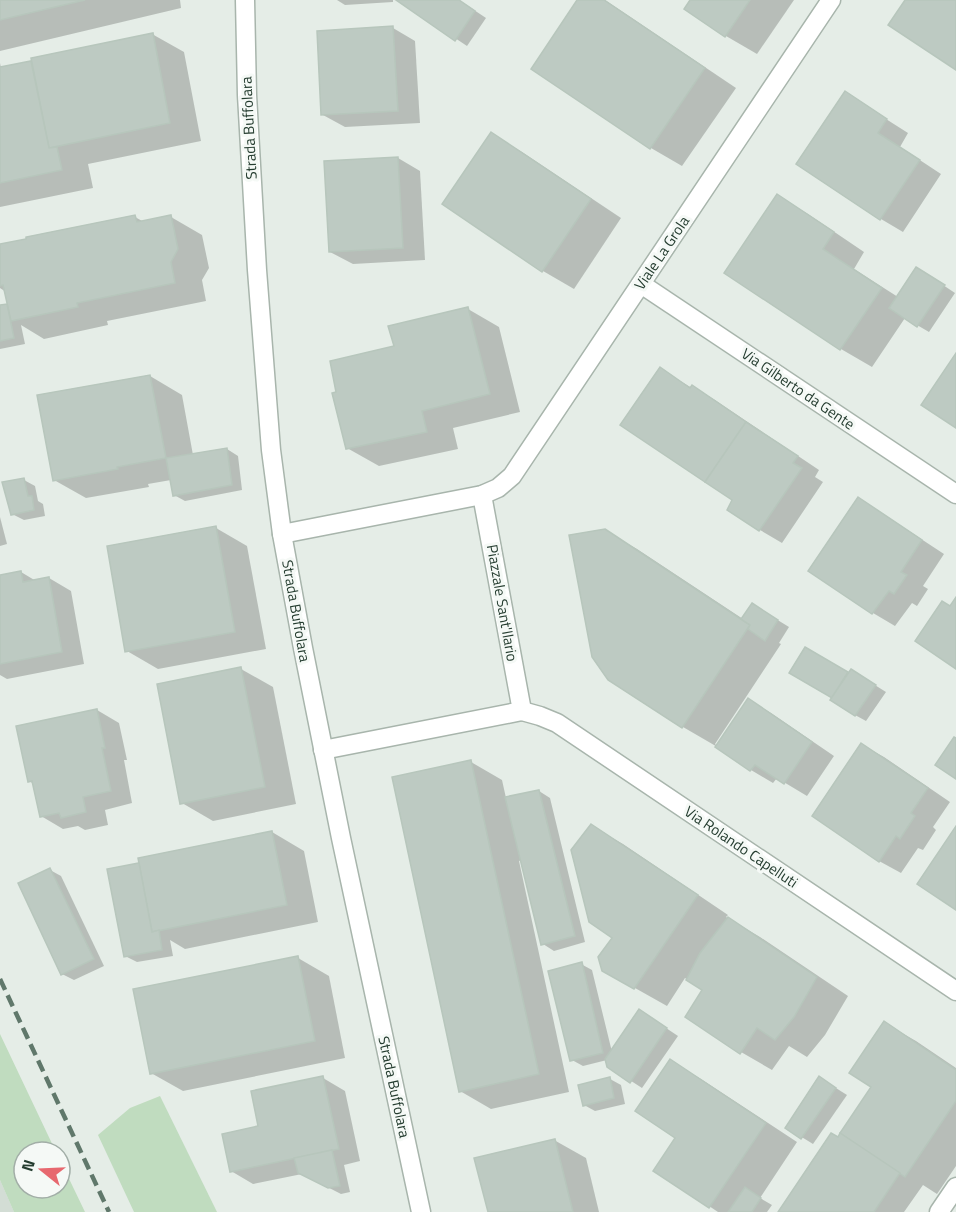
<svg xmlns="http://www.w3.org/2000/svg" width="956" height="1212" font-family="'Titillium Web',sans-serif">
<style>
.built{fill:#d3ddd5}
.green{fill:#c0dcbf}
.shadow{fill:#0003}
.building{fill:#bdcac2;stroke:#b7c6bc;stroke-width:1.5}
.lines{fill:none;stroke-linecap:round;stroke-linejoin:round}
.minor-casing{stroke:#a8b5ac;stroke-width:21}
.minor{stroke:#fff;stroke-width:18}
.rail{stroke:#60786b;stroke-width:4.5;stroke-dasharray:12 6;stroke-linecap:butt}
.labels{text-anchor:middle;stroke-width:6;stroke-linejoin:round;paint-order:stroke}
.street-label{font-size:15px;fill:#253d30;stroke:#f5f9f6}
</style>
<rect width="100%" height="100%" fill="#e5ede7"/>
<path class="built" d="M0 1180 14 1212H0Z"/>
<g class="green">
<path d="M0 1034 56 1152H24V1188H60V1160L85 1212H14L0 1180Z"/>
<path d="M160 1096 217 1212H134L98 1135 130 1108Z"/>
</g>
<g class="shadow">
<path d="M0 0H180L181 8 0 51Z"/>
<path d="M337 0H393V2L345 5Z"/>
<path d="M398 0H459L486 18 467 46Z"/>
<path d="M579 0H605L736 88 682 166 651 148 533 69Z"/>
<path d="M691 0H794L757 54 726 36 686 9Z"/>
<path d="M393 28 415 41 420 123 345 127 323 115Z"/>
<path d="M152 34 184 52 201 141 88 164 93 188 0 207V63L1 68Z"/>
<path d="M845 93 908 133 900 147 941 174 903 232 881 219 798 164Z"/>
<path d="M491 134 522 152 621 218 574 289 543 271 444 204Z"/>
<path d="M398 158 420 171 425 260 353 264 330 252Z"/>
<path d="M777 196 808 214 864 252 854 269 898 297 928 275 955 293 929 332 905 318 872 367 841 349 726 273Z"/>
<path d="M135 217 144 222 171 217 202 235 209 268 202 280 206 301 107 321 108 325 44 339 21 325 25 344 0 349V307L7 305 9 307 6 292 0 288V246Z"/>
<path d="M468 309 499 327 520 412 453 428 458 449 379 466 347 448 338 394 396 347Z"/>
<path d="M660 369 692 388 693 387 715 400 819 470 815 477 823 482 782 543 760 530 729 509 734 500Z"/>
<path d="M150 376 182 395 193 455 227 449 238 456 242 490 185 501 174 495 171 480 148 484 149 487 86 498 54 480Z"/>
<path d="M24 480 35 486 38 501 43 504 45 516 24 520 12 514Z"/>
<path d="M858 499 880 512 944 554 923 586 928 589 917 606 912 603 895 626 873 613 810 571Z"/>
<path d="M0 517 7 544 0 546Z"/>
<path d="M216 528 247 546 266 649 158 669 127 651Z"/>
<path d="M605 531 637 549 743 619 763 611 789 627 779 643 781 644 715 744 717 746 749 700 771 713 834 756 807 796 777 778 773 783 751 770 714 745 683 727 609 679Z"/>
<path d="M21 572 36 581 49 578 71 591 84 664 7 679 0 675V576Z"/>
<path d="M806 649 849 674 862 677 886 692 866 721 855 715Z"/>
<path d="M241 669 273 687 296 804 213 821 182 803Z"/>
<path d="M97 710 119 723 127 760H124L132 803 105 810 108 825 85 830 78 826 63 829 41 816 34 784 29 781Z"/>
<path d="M862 745 884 757 950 802 933 827 936 830 923 850 918 848 901 873 879 861Z"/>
<path d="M471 762 502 780 506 798 539 791 550 798 585 942 554 951 543 944 522 860 519 861 569 1092 491 1109 460 1091Z"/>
<path d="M591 826 623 844 728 915 726 917 760 937 848 996 825 1035 807 1057 789 1046 772 1070 741 1052 704 990 685 978 667 1006 603 970 614 937Z"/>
<path d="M272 832 304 851 318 922 185 949 170 940 173 956 137 962 125 956Z"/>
<path d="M50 870 61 876 104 966 74 980 62 974Z"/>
<path d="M298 958 329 976 345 1058 183 1091 151 1073Z"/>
<path d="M581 964 592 970 612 1052 651 1018 678 1036 642 1088 608 1066 607 1060 583 1066 572 1060Z"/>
<path d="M884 1023 916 1041 956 1068V1166L937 1194 923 1185 904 1212H780L839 1139 873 1087Z"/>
<path d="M670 1061 701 1079 797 1142 760 1198 772 1205 767 1212H718L655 1170 677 1138Z"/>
<path d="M323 1078 345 1091 360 1161 344 1165 350 1192 341 1194 302 1174 253 1184 231 1171Z"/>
<path d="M820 1078 847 1095 813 1144 787 1128Z"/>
<path d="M610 1079 621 1085 625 1104 595 1111 584 1105Z"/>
<path d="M554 1140 586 1158 599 1212H489Z"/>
</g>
<g class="building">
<path d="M0 0H85L0 20Z"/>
<path d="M396 0H459L475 11 455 41Z"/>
<path d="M577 0H604L705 68 650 149 531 69Z"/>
<path d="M690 0H750L725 37 684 9Z"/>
<path d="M905 0H956V70L888 25Z"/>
<path d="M393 26 398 111 321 115 317 31Z"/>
<path d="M153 33 170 123 49 148 31 58Z"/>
<path d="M31 61 49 148 57 147 62 170 0 183V67Z"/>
<path d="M845 91 887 119 878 133 920 160 880 220 796 164Z"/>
<path d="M491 132 591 199 542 272 442 204Z"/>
<path d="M398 157 403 248 329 252 324 161Z"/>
<path d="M777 194 834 232 823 249 882 288 840 350 724 273Z"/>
<path d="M135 215 137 222 171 215 178 249 171 262 175 283 77 303 78 307 11 321 3 285 0 286V244L26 239V237Z"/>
<path d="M916 267 945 285 917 327 889 308Z"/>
<path d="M7 304 14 338 0 341V305Z"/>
<path d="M468 307 490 394 422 411 427 432 346 449 332 393 336 392 330 361 394 346 388 326Z"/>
<path d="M956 353V428L921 405Z"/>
<path d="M660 367 690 388 692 385 746 422 705 482 620 425Z"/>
<path d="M150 375 166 458 117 467 118 469 53 481 37 395Z"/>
<path d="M746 422 798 456 793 463 802 468 759 531 727 510 732 500 705 482Z"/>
<path d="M227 448 232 485 173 496 166 458Z"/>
<path d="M24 478 28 496H32L34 510 11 515 2 482Z"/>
<path d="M858 497 922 540 901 572 907 575 894 594 889 591 872 614 808 571Z"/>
<path d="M216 526 235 632 125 652 107 546Z"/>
<path d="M605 529 750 625 682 728 608 680 592 657 569 535Z"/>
<path d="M21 571 23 582 49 577 62 652 0 664V575Z"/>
<path d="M956 597V669L915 641 942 601 950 606Z"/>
<path d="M752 603 778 620 765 641 748 629 750 625 741 619Z"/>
<path d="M805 647 848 672 832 698 789 673Z"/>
<path d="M241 667 265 787 180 804 157 684Z"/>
<path d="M851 669 876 685 855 716 830 700Z"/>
<path d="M748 698 812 742 784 784 755 765 750 771 715 747Z"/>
<path d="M97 709 105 748H102L111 791 83 797 86 812 61 818 59 813 40 817 32 781 28 782 16 726Z"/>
<path d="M954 737 956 738V779L935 765Z"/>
<path d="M861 743 928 788 911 813 915 816 900 839 896 836 879 862 812 816Z"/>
<path d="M471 760 539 1074 459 1092 392 777Z"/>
<path d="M539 790 575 936 541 945 505 797Z"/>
<path d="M591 824 698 895 634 989 602 971 598 957 612 938 589 922 571 850Z"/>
<path d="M956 826V910L917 884Z"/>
<path d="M272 831 287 905 152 932 138 858Z"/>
<path d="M139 863 152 932 159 930 162 950 124 957 107 869Z"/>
<path d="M50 868 94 959 61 975 18 883Z"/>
<path d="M728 917 817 977 794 1017 775 1040 757 1028 740 1054 685 1017 702 990 686 980 700 953Z"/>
<path d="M298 956 315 1041 150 1074 133 989Z"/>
<path d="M582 962 603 1053 570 1061 548 971Z"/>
<path d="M639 1009 667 1028 630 1083 607 1067 605 1059Z"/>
<path d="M884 1021 956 1070V1101L905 1177 840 1133 871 1087 849 1073Z"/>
<path d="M670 1059 766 1123 709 1208 653 1171 675 1138 635 1111Z"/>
<path d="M323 1076 339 1149 230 1172 222 1134 258 1126 251 1091Z"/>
<path d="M819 1076 836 1088 801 1139 785 1128Z"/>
<path d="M610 1077 614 1098 583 1106 578 1085Z"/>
<path d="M831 1133 838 1137 840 1133 900 1173 874 1212H778Z"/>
<path d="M555 1139 573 1212H488L474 1158Z"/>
<path d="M332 1150 340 1186 328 1188 298 1173 294 1158Z"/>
<path d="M745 1187 761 1198 752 1212H728Z"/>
</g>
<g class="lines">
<g class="minor-casing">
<g id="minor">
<path d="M245 0 247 95 257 270 271 450 282 534 303 648 341 838 421 1212"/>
<path d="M641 284 956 494"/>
<path d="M282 534 482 495 498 488 512 476 831 0"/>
<path d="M522 711 540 716 557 723 956 991"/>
<path d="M323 750 522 711 482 495"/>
<path d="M939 1212 956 1187"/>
</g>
</g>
<use href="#minor" class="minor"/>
<path class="rail" d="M0 979 109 1212"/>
</g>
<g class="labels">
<g class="street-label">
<text transform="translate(249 128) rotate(-93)" y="5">Strada Buffolara</text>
<text transform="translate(662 253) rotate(-56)" y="5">Viale La Grola</text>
<text transform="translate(798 389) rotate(34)" y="5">Via Gilberto da Gente</text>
<text transform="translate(502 603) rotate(80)" y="5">Piazzale Sant'Ilario</text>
<text transform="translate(296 611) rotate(80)" y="5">Strada Buffolara</text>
<text transform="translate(741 847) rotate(34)" y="5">Via Rolando Capelluti</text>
<text transform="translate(394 1087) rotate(78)" y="5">Strada Buffolara</text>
</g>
</g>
<g transform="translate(42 1170) rotate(288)"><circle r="28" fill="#f5f9f6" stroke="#a2aea7" stroke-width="1.5"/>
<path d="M0-4.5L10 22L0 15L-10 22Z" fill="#e7686f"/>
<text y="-9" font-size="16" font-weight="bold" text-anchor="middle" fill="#253d30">N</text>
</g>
</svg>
